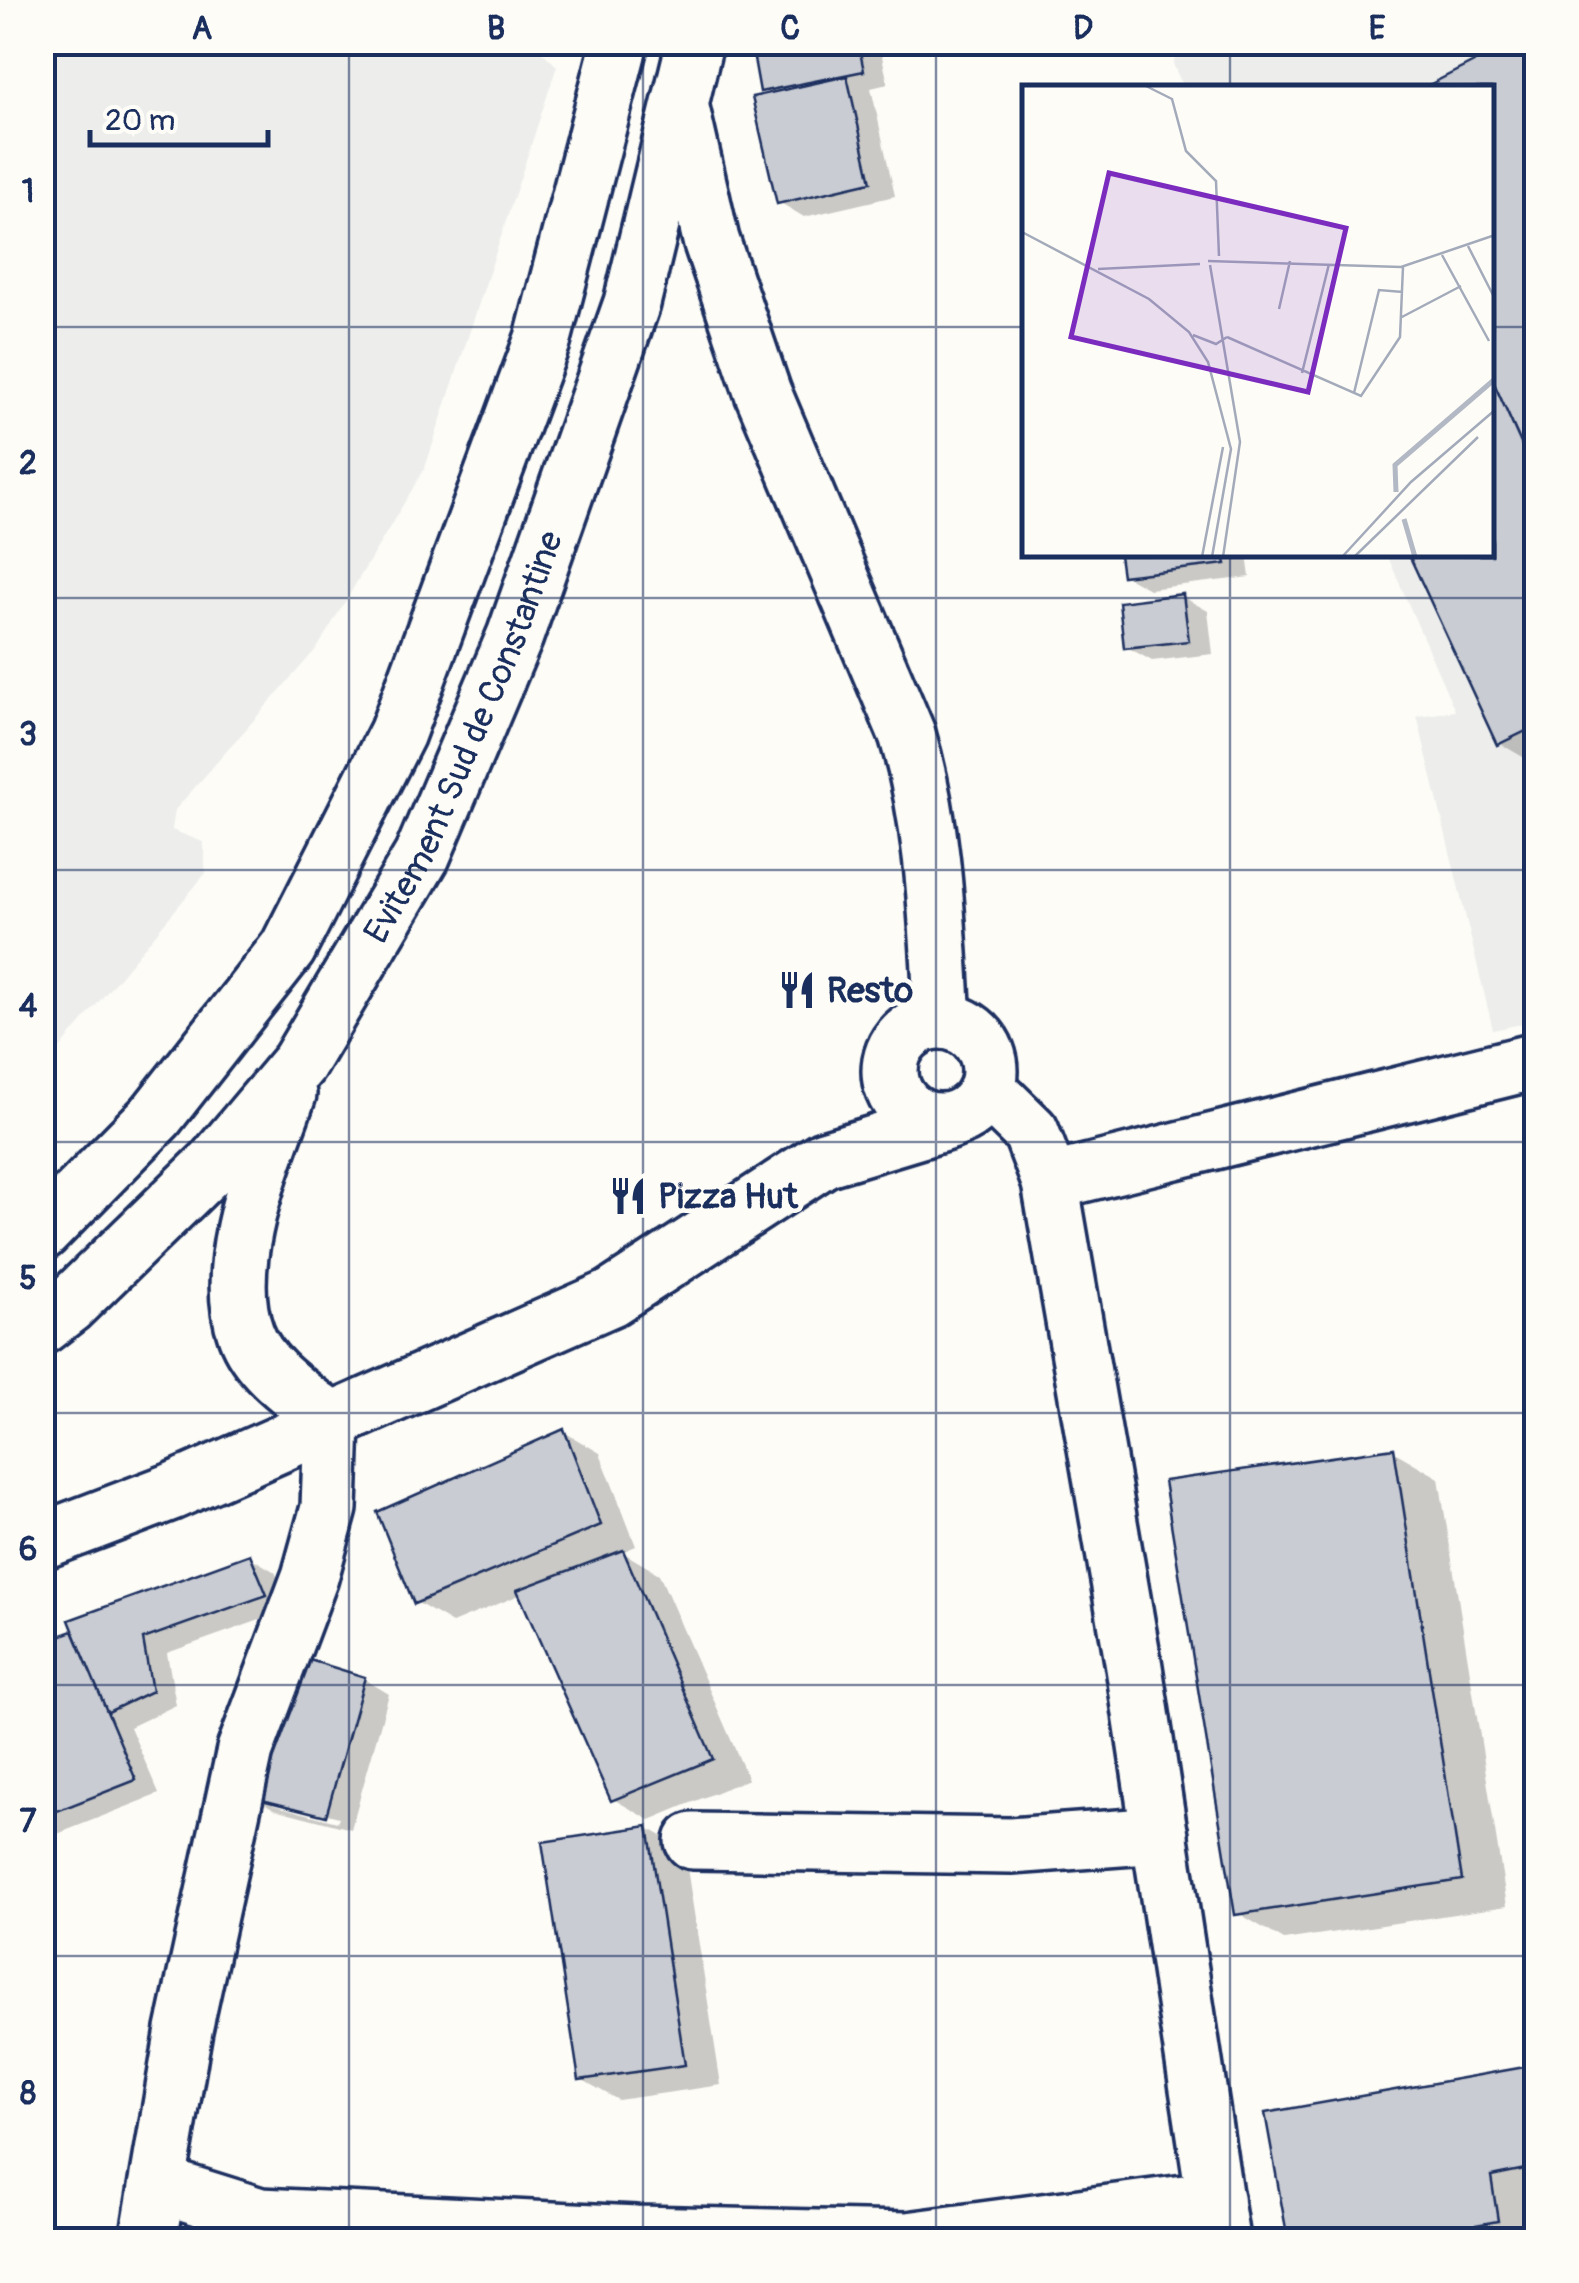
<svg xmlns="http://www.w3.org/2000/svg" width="1579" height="2283" font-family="Pangolin,sans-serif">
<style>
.built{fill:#edeeec}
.shadow{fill:#0003;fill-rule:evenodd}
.building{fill:#c9ccd3;stroke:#1b2f5e;stroke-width:2.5}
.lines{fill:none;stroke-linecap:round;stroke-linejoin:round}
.minor-casing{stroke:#1b2f5e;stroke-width:62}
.secondary-casing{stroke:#1b2f5e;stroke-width:62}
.trunk-casing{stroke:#1b2f5e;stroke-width:62}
.minor{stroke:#fdfcf7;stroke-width:55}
.secondary{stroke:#fdfcf7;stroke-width:55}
.trunk{stroke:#fdfcf7;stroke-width:55}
.grid{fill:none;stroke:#1b2f5e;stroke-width:2.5;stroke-opacity:0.55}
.labels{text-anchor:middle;stroke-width:9;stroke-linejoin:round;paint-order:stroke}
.street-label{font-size:35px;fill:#1b2f5e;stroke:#fdfcf7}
.poi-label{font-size:35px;font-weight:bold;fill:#1b2f5e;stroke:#fdfcf7;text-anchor:start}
.inset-river{fill:none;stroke:#b3b8c5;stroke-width:5}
.inset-road{fill:none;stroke:#a3aaba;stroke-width:2.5}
.view{fill:#7b2cbf;fill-opacity:0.15;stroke:#7b2cbf;stroke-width:5}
.inset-edge{fill:none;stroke:#1b2f5e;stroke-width:5}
.neatline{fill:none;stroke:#1b2f5e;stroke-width:4}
.grid-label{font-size:32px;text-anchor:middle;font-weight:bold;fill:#1b2f5e}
</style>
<rect width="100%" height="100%" fill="#fdfcf7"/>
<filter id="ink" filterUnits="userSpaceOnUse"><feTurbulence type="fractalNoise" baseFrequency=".01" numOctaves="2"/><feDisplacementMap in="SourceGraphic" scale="20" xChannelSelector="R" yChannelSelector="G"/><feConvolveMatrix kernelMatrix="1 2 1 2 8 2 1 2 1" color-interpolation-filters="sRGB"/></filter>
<g filter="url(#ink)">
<g class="built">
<path d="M43 42H532L557 66 425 468 318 647 175 810 172 830 203 842 206 873 43 1069Z"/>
<path d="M1179 43H1536V1021L1493 1030 1417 716 1455 711 1387 555H1492V88L1183 87 1173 64Z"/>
</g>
<g class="shadow">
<path d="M753 42H879L888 84 871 88 895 196 804 217 779 202 770 95 763 91Z"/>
<path d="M1519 42 1536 45 1535 764 1499 743 1412 555H1492V88Z"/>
<path d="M1122 555H1247L1250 577 1149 589 1124 575Z"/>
<path d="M1183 597 1208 611 1213 654 1152 661 1127 647Z"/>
<path d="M564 1432 600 1453 636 1546 622 1552 659 1574 748 1779 650 1820 613 1799 522 1594 452 1623 416 1602Z"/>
<path d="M1393 1451 1439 1478 1507 1906 1284 1940 1238 1913Z"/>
<path d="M250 1557 275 1572 291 1609 167 1653 176 1705 130 1727 159 1794 42 1840V1644Z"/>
<path d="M364 1679 389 1694 351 1829 274 1809 249 1794ZM273 1800 339 1817 337 1822 273 1805Z"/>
<path d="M648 1828 684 1849 721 2085 618 2100 581 2079Z"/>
<path d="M1536 2068V2194L1527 2196 1534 2240H1290L1268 2115Z"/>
</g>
<g class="building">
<path d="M751 42H858L864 71 760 92Z"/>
<path d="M1513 42H1529L1536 57V477L1492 379V88H1423Z"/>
<path d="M847 76 871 182 777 204 752 97Z"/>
<path d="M1492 379 1536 477V726L1497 745 1409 555H1492Z"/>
<path d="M1119 555H1224L1226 564 1122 576Z"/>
<path d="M1183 594 1189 641 1124 648 1119 602Z"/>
<path d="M564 1429 601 1525 414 1604 377 1512Z"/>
<path d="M1394 1448 1462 1880 1235 1915 1164 1481Z"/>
<path d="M623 1550 713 1759 611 1801 517 1590Z"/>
<path d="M250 1554 267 1595 143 1639 152 1691 106 1713 69 1620Z"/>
<path d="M73 1631 136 1780 42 1817V1642Z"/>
<path d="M290 1654 365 1677 326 1816 246 1796Z"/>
<path d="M648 1826 685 2065 579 2080 542 1842Z"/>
<path d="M1536 2065V2133L1530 2134 1535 2167 1491 2176 1498 2221 1425 2234 1426 2240H1288L1265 2113Z"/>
</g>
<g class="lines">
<g class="minor-casing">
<g id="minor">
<path d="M1050 1182 1536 1061"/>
<path d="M693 1841 1011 1846 1160 1835"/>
<path d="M158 2184 260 2216 636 2234 908 2240 1215 2199"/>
<path d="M148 2240 184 2030 245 1750 310 1577 329 1508 332 1422"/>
</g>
</g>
<g class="secondary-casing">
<g id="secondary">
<path d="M681 108 711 240 763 393 907 734C935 828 937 924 943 1021"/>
<circle cx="940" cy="1071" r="50"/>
<path d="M987 1089 1031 1132 1050 1182 1134 1667 1221 2240"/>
<path d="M42 1541 171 1492 611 1298 824 1159 950 1121"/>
</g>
</g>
<g class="trunk-casing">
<g id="trunk">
<path d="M288 1094C264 1162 220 1263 246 1334 259 1371 303 1398 332 1422"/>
<path d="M42 1232 156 1116 288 948 397 733 543 339 620 42"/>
<path id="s1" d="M42 1326 68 1306 214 1164 299 1063 422 856 515 636 632 303 695 42"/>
</g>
</g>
<use href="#minor" class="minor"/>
<use href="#secondary" class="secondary"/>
<use href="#trunk" class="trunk"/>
</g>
</g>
<path class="grid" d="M349 42V2240M643 42V2240M936 42V2240M1230 42V88M42 327H1024M1492 327H1536M1230 555V2240M42 598H1536M42 870H1536M42 1142H1536M42 1413H1536M42 1685H1536M42 1956H1536"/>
<defs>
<g id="restaurant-bare" transform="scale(3)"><path d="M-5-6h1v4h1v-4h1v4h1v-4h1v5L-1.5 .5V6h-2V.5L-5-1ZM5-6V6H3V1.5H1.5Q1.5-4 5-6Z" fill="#1b2f5e" stroke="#fdfcf7" stroke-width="2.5" paint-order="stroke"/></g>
</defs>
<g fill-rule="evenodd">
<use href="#restaurant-bare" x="797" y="990"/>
<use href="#restaurant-bare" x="628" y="1196"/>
</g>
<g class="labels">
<g class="street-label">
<text dy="12" stroke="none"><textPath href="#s1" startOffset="735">Evitement Sud de Constantine</textPath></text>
</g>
<g class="poi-label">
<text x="827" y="1002">Resto</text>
<text x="658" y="1208">Pizza Hut</text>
</g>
</g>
<g transform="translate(1022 85)">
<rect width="472" height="472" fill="#fdfcf7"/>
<path class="inset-river" d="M374 407 373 380 473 294M382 434 393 472"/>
<path class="inset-road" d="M124 1 150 14 164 66 194 96 197 171M0 147 127 214 167 247 186 277 209 364 190 472M446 161 473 214M420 170 467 256M186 176 379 182 473 150M188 180 218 357 201 472M76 184 178 179M257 224 268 176M378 233 439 201M171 250 194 259 205 252M205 252 339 311 378 252 381 182M280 288 307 179M332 308 357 205 381 207M180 472 201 362M320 472 389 397 473 325M332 472 456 352"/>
<path class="view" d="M87 88 324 143 286 307 49 252Z"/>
<rect width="472" height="472" class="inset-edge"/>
</g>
<rect width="1579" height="2283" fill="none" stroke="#fdfcf7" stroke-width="110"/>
<path d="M90 130v15h178v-15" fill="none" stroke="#1b2f5e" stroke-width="5"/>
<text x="105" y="130" font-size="30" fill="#1b2f5e" stroke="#fdfcf7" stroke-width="8" paint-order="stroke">20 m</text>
<rect x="55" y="55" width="1469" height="2173" class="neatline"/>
<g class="grid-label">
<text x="202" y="39">A</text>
<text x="496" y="39">B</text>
<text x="790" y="39">C</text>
<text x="1083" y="39">D</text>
<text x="1377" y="39">E</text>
<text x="28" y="202">1</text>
<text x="28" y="474">2</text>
<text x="28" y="745">3</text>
<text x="28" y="1017">4</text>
<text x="28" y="1289">5</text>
<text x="28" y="1560">6</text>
<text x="28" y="1832">7</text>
<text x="28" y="2104">8</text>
</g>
</svg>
